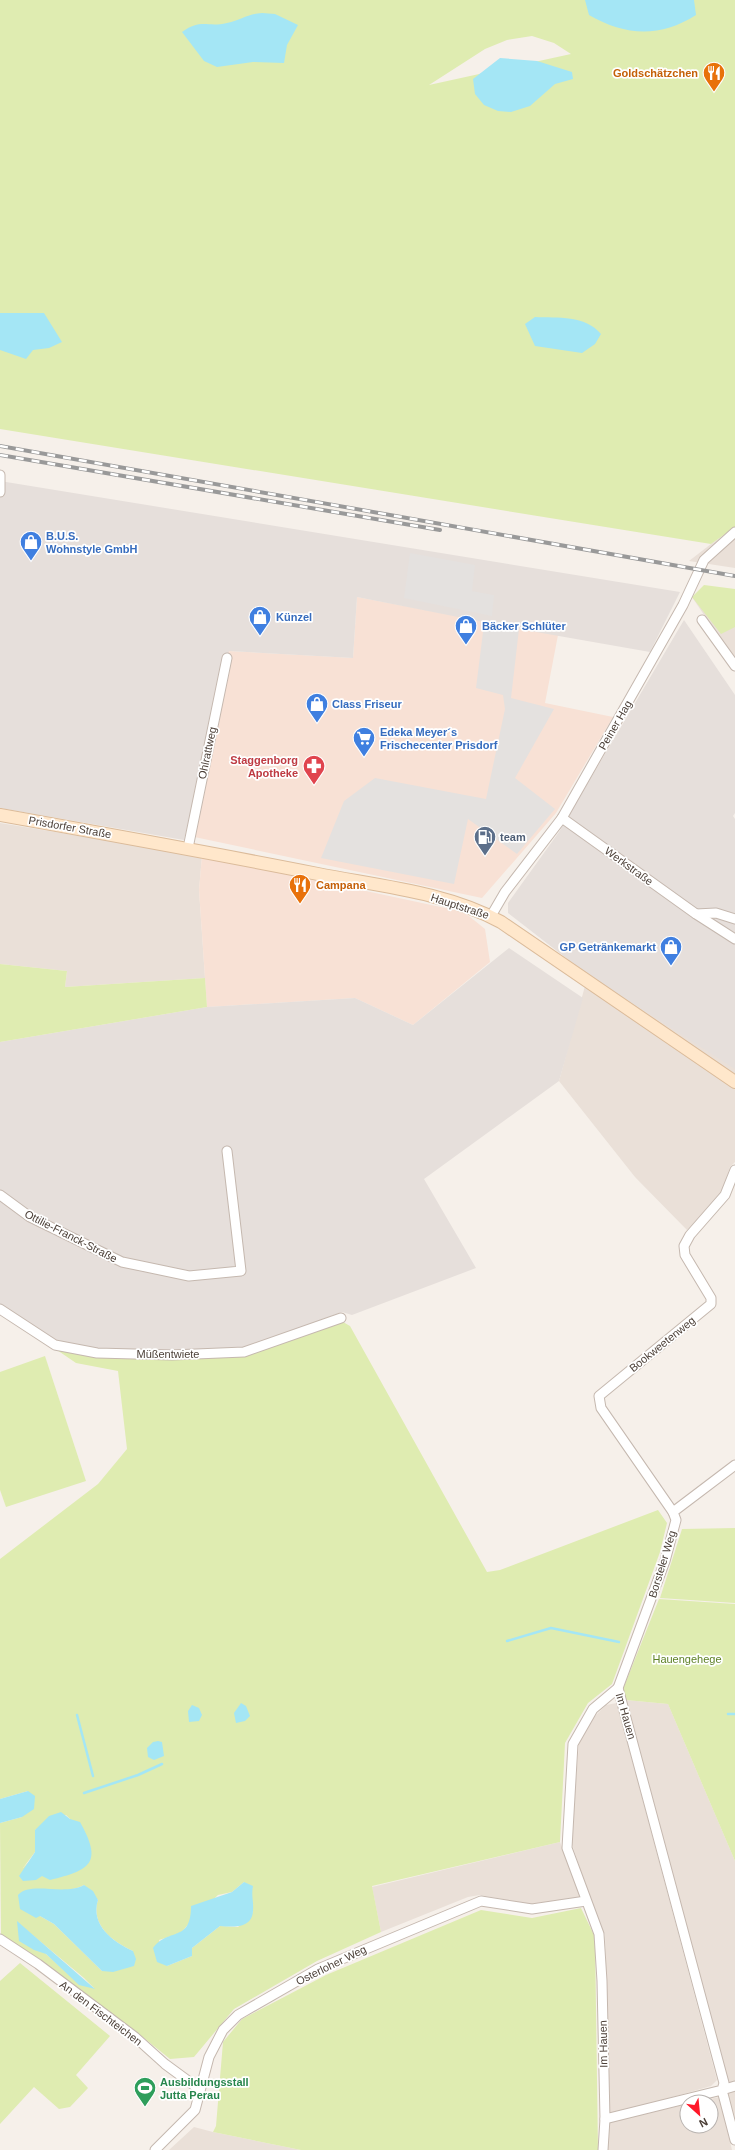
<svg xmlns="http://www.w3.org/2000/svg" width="735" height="2150" font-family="Arial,sans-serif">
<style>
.residential{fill:#eae0d8}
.commercial{fill:#f8e1d5}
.industrial{fill:#e6dfdb}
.green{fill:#dfecb1;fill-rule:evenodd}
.parking{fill:#e4e1df}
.water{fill:#a4e6f5}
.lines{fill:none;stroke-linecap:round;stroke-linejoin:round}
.stream{stroke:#a4e6f5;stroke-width:2.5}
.street-casing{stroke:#c5b8af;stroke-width:11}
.secondary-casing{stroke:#dbbb9a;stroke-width:14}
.street{stroke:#fff;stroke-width:9}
.secondary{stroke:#ffe7cb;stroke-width:12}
.rail-casing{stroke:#999;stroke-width:4}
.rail{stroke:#fff;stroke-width:2.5;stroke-dasharray:8;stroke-linecap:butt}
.labels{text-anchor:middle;stroke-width:3.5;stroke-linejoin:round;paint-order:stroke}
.food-label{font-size:11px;font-weight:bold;fill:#c56008;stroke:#fff;text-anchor:end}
.shop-label{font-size:11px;font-weight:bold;fill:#366cbe;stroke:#fff;text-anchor:start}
.street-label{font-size:11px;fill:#4b3f37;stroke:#fff}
.health-label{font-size:11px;font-weight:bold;fill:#be3a42;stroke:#fff;text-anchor:end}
.service-label{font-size:11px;font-weight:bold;fill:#4e5e75;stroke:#fff;text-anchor:start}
.park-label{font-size:11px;fill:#5d8126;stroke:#fff}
.leisure-label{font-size:11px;font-weight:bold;fill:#27864d;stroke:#fff;text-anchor:start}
</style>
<rect width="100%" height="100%" fill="#f6f0ea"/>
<g class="residential">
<path d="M735 527V568L689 561 711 544Z"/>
<path d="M692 597 735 608V661Z"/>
<path d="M0 823 202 856 199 890 205 978 65 987 67 971 0 964Z"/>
<path d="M588 975 735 1068V1162L730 1167 721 1194 687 1230 635 1177 559 1081Z"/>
<path d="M626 1700 668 1704 735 1861V2082L728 2084Z"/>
<path d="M617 1703 717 2080 711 2086 610 2115 605 1935 594 1911 571 1841 579 1743 594 1717 606 1705Z"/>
<path d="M560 1842 580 1897 530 1904 480 1895 468 1897 381 1932 372 1887Z"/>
<path d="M735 2091V2125L726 2093Z"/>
<path d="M719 2097 732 2150H606L607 2123 687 2104V2126H711V2102H696Z"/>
<path d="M194 2127 213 2132 301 2150H169Z"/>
</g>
<g class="commercial">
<path d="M357 597 558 635 545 703 613 717 556 813 482 898 185 835 228 651 353 658Z"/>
<path d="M202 856 464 912 485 929 490 962 413 1025 355 998 207 1007 199 890Z"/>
</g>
<g class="industrial">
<path d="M0 481 680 592 650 652 519 629 357 597 353 658 229 651 184 840 0 808Z"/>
<path d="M684 620 735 695V813L733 816 735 819V1069L588 975 508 913V903L559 832Z"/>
<path d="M509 948 583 998 559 1081 424 1179 476 1268 352 1315 342 1312 248 1347 174 1351 98 1349 58 1342 0 1304V1042L207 1007 355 998 413 1025Z"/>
</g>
<g class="green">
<path d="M0 0H735V527L711 544 0 429ZM532 36 554 43 571 54 429 85 485 49 507 40Z"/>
<path d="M704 585 735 589V627L721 634 692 597Z"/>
<path d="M0 964 67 971 65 987 205 978 207 1007 0 1042Z"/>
<path d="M343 1322 350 1326 487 1572 500 1570 658 1510 667 1523 660 1552 612 1684 588 1703 565 1743 560 1842 372 1886 381 1932 317 1961 234 2009 194 2057 170 2059 129 2026 90 2001 1 1934 0 1823 22 1817 28 1791 0 1799V1559L98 1484 127 1449 118 1371 76 1363 54 1348 245 1355ZM66 1815 70 1819 23 1868 35 1852V1830ZM244 1882 251 1896 253 1912 238 1927 220 1926 192 1948V1956L167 1966 159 1940 181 1933 191 1921 218 1895 232 1892ZM84 1885 98 1900C90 1925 113 1942 133 1951L102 1971 54 1924 40 1916 31 1889C49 1889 67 1894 84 1885ZM17 1922 84 1978 94 1988 79 1984 46 1954Z"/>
<path d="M45 1356 86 1481 6 1507 0 1490V1372Z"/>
<path d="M735 1528V1603L660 1598 682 1529Z"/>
<path d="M659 1599 735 1604V1861L668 1704 626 1700 623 1689Z"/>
<path d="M581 1908 595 1937 598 2150H301L213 2132 216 2126 223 2042 242 2019 326 1975 481 1910 532 1918Z"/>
<path d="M20 1963 110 2036 76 2075 88 2088 70 2107 59 2109 34 2087 0 2124V1981Z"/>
</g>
<g class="parking">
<path d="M410 553 475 565 472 591 494 595 492 616 404 598Z"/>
<path d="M484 624 519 629 511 698 554 709 515 778 555 809 517 854 468 819 454 884 321 858 344 801 375 778 486 799 505 709 503 695 476 688Z"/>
</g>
<g class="water">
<path d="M585 0H694L696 15C660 38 625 36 589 15Z"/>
<path d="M262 13 275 14 298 25 287 45 284 63 253 62 217 67 204 61 182 32C202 18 207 28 227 23 241 20 247 14 262 13Z"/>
<path d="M500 58 537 61 572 72 573 79 555 84 530 106 511 112 498 111 484 105 475 94 473 79Z"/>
<path d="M0 313H44L62 342 49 348 33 350 26 359 0 350Z"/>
<path d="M535 317C558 318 585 315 601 334L595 344 582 353 535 346 525 324Z"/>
<path d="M241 1703 246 1706 250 1716 245 1721 236 1723 234 1713Z"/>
<path d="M192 1705 199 1708 202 1715 199 1721 189 1722 188 1711Z"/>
<path d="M158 1741 162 1742 164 1756 154 1760 148 1757 147 1748 153 1742Z"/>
<path d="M28 1791 35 1796 34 1809 22 1817 0 1823V1799Z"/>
<path d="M61 1812 70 1819 80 1822C103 1863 91 1870 50 1880L42 1876 36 1880 23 1881 19 1876 35 1852V1830L49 1816Z"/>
<path d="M244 1882 253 1886C251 1896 254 1902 253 1911 252 1929 232 1927 220 1926L192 1948V1956L167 1966 157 1962 153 1948C169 1927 191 1943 191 1906L232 1892Z"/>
<path d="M84 1885 93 1891 98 1900C90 1925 113 1942 133 1951L136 1959 134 1966 113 1972 102 1971 54 1924 40 1916 36 1918 20 1909 18 1895C30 1881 64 1896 84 1885Z"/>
<path d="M17 1921 95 1989 79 1985 46 1954 34 1950 19 1941Z"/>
</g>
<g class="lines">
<g class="stream">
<path d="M507 1641 551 1628 619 1642"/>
<path d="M728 1714H735"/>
<path d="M77 1715 93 1776"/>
<path d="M84 1793 138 1775 162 1764"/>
</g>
<g class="street-casing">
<g id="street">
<path d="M0 475V492"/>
<path d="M702 620 735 666"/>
<path d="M562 818 696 914 735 939"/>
<path d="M188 848 227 658"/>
<path d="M696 914 716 913 735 919"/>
<path d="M491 916 505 892 562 818 683 605 704 560 735 532"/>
<path d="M0 1195 30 1217 122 1262 189 1276 241 1271 227 1151"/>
<path d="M0 1309 55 1345 97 1353 172 1355 244 1352 341 1318"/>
<path d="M673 1512 601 1408 599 1396 711 1304V1298L685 1255 684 1246 690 1235 725 1195 735 1170"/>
<path d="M618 1688 665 1561 676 1520 673 1512 735 1465"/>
<path d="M0 1939 38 1964 135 2037 165 2064 199 2089"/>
<path d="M735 2086 722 2090 605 2119 602 1981 599 1934 567 1848 573 1744 593 1709 618 1688 724 2083 722 2090 735 2140"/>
<path d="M155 2150 195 2110 209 2057 223 2030 238 2015 318 1969 481 1901 532 1909 586 1901"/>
<path d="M603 2150 605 2119"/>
</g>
</g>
<g class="secondary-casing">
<path id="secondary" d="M0 815C106 834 212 853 318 874 379 886 446 892 501 922L735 1082"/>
</g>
<use href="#street" class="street"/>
<use href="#secondary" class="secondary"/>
<g class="rail-casing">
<g id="rail">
<path d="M0 446 735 576"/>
<path d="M0 455 440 530"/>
</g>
</g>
<use href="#rail" class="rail"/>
</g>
<defs>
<g id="restaurant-pin" transform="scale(1.15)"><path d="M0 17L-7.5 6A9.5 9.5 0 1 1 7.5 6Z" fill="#e8710a" stroke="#fff"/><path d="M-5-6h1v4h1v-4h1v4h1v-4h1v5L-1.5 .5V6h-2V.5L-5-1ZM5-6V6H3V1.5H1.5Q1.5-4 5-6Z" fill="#fff"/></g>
<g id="shop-pin" transform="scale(1.15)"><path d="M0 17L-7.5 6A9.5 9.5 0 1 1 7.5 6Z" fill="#3f7fe0" stroke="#fff"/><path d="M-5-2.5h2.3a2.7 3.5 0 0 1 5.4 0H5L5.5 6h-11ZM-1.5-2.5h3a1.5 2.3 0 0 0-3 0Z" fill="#fff"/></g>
<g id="supermarket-pin" transform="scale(1.15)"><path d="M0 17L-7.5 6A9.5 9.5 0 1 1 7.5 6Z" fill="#3f7fe0" stroke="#fff"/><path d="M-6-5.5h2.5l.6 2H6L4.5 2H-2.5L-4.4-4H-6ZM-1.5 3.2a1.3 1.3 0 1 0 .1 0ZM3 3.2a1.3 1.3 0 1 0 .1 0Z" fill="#fff"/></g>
<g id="pharmacy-pin" transform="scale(1.15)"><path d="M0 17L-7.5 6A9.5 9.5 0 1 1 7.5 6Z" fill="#e0444e" stroke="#fff"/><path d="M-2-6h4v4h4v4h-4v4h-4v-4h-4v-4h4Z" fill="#fff"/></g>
<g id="fuel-pin" transform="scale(1.15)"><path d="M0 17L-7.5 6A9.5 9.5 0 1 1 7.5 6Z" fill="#5c6f8a" stroke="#fff"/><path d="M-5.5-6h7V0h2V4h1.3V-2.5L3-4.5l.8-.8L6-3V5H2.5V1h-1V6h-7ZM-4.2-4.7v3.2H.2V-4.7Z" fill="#fff"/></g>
<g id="stadium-pin" transform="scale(1.15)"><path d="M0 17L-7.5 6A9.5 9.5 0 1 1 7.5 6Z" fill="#2e9e5b" stroke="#fff"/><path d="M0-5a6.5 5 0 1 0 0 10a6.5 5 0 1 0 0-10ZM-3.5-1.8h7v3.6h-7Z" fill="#fff"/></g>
</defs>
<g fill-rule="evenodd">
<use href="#restaurant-pin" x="714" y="73"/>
<use href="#shop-pin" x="31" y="542"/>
<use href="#shop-pin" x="260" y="617"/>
<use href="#shop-pin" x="466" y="626"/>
<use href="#shop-pin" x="317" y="704"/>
<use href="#supermarket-pin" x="364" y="738"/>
<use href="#pharmacy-pin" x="314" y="766"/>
<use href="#fuel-pin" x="485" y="837"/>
<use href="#restaurant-pin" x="300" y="885"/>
<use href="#shop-pin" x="671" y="947"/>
<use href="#stadium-pin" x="145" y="2088"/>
</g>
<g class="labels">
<g class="food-label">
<text x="698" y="77">Goldschätzchen</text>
<text x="316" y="889" text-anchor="start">Campana</text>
</g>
<g class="shop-label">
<text x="46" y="540">B.U.S.<tspan x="46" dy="13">Wohnstyle GmbH</tspan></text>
<text x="276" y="621">Künzel</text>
<text x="482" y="630">Bäcker Schlüter</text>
<text x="332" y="708">Class Friseur</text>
<text x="380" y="736">Edeka Meyer´s<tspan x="380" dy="13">Frischecenter Prisdorf</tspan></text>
<text x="656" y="951" text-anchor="end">GP Getränkemarkt</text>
</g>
<g class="street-label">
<text transform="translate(615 725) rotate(-60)" y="4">Peiner Hag</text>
<text transform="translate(207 753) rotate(-78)" y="4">Ohlrattweg</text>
<text transform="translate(70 827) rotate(10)" y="4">Prisdorfer Straße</text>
<text transform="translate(629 866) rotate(36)" y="4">Werkstraße</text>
<text transform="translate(460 906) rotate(18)" y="4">Hauptstraße</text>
<text transform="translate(71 1236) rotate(27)" y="4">Ottilie-Franck-Straße</text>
<text transform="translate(662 1344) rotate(-39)" y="4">Bookweetenweg</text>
<text x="168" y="1358">Müßentwiete</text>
<text transform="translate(662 1564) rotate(-73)" y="4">Borsteler Weg</text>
<text transform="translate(626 1716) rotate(74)" y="4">Im Hauen</text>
<text transform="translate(331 1965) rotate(-26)" y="4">Osterloher Weg</text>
<text transform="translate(101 2013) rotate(37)" y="4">An den Fischteichen</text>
<text transform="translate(603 2044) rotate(-91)" y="4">Im Hauen</text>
</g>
<g class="health-label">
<text x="298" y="764">Staggenborg<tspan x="298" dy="13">Apotheke</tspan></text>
</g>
<g class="service-label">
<text x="500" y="841">team</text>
</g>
<g class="park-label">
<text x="687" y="1663">Hauengehege</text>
</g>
<g class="leisure-label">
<text x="160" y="2086">Ausbildungsstall<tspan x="160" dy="13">Jutta Perau</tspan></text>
</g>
</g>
<g transform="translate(699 2114) rotate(153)"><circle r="19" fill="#ffffff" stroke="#b7b2af"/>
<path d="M0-3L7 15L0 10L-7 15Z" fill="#ff1829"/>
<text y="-6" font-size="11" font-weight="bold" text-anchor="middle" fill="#4b3f37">N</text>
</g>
</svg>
